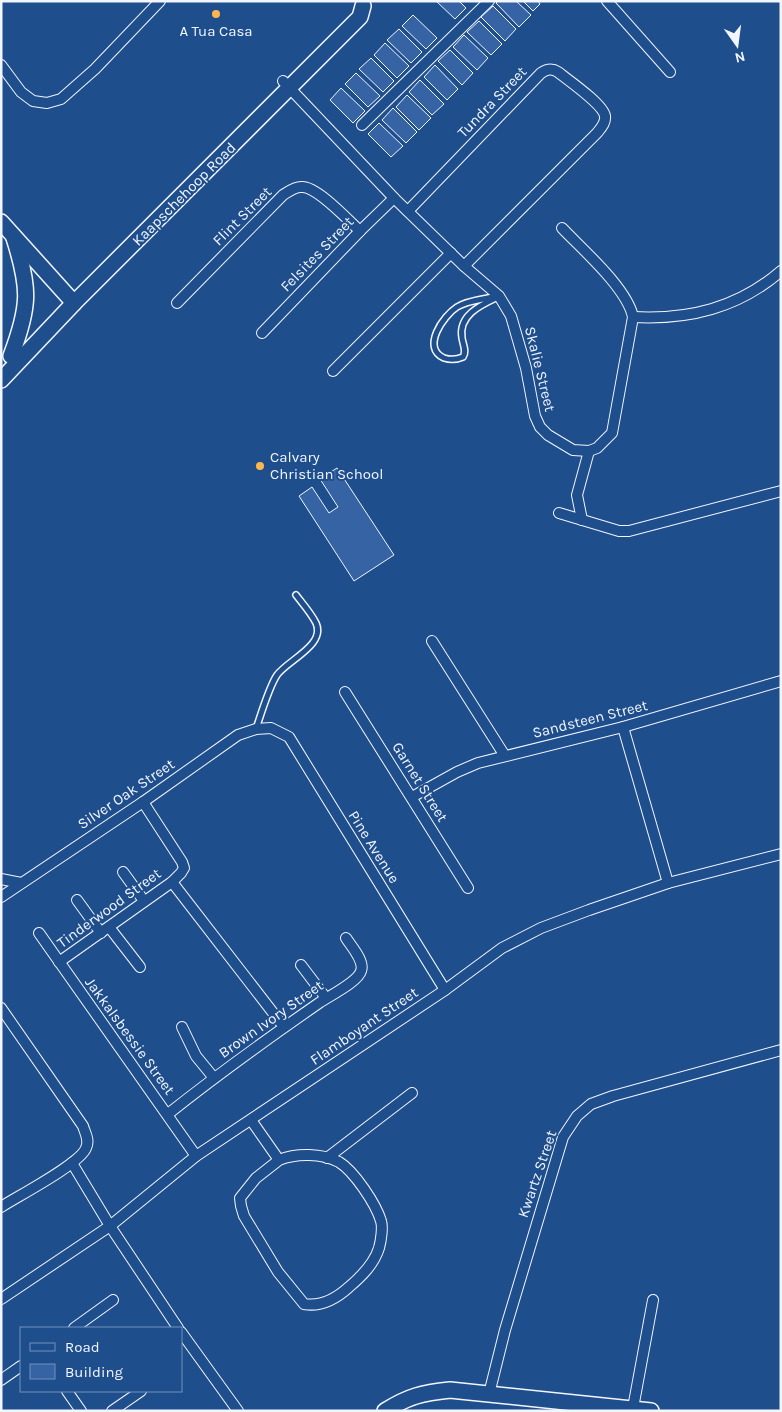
<svg xmlns="http://www.w3.org/2000/svg" width="782" height="1412" font-family="Karla,sans-serif">
<style>
.building{fill:#3563a3;stroke:#f2f6ff}
.lines{fill:none;stroke-linecap:round;stroke-linejoin:round}
.lane-casing{stroke:#f2f6ff;stroke-width:8}
.street-casing{stroke:#f2f6ff;stroke-width:12}
.secondary-casing{stroke:#f2f6ff;stroke-width:18}
.lane{stroke:#1f4e8c;stroke-width:5}
.street{stroke:#1f4e8c;stroke-width:10}
.secondary{stroke:#1f4e8c;stroke-width:15}
.poi-dot{fill:#ffb74d;stroke:#1f4e8c;stroke-width:2}
.labels{text-anchor:middle;stroke-width:4;stroke-linejoin:round;paint-order:stroke}
.poi-label{font-size:15px;fill:#f2f6ff;stroke:#1f4e8c}
.street-label{font-size:15px;fill:#f2f6ff;stroke:#1f4e8c}
</style>
<rect width="100%" height="100%" fill="#1f4e8c"/>
<g class="building">
<path d="M436 1H459L466 8 455 19Z"/>
<path d="M498 1H516L531 15 519 27 496 3Z"/>
<path d="M523 1H538L540 4 533 11Z"/>
<path d="M493 6 516 29 505 41 481 17Z"/>
<path d="M413 15 437 38 426 49 402 26Z"/>
<path d="M479 21 502 44 491 55 467 32Z"/>
<path d="M399 29 422 52 411 63 387 40Z"/>
<path d="M464 35 488 58 477 70 453 47Z"/>
<path d="M385 43 409 66 397 78 374 55Z"/>
<path d="M450 50 473 73 462 85 438 61Z"/>
<path d="M371 58 394 81 383 92 359 69Z"/>
<path d="M435 65 458 89 447 100 424 77Z"/>
<path d="M356 73 380 96 368 107 345 84Z"/>
<path d="M420 80 444 104 432 115 409 92Z"/>
<path d="M341 88 365 111 353 123 330 100Z"/>
<path d="M407 95 431 118 419 130 396 107Z"/>
<path d="M393 108 417 132 406 143 382 120Z"/>
<path d="M379 123 403 146 391 157 368 134Z"/>
<path d="M337 468 394 555 354 581 299 496 312 487 329 513 338 507 320 479Z"/>
</g>
<g class="lines">
<g class="lane-casing">
<g id="lane">
<path d="M498 297C481 305 458 315 462 338 463 345 467 351 463 357 456 360 450 360 444 358 421 348 443 316 457 307 468 300 485 299 498 296"/>
<path d="M256 729C261 714 269 687 277 675 288 660 326 645 316 623 311 613 303 604 296 595"/>
</g>
</g>
<g class="street-casing">
<g id="street">
<path d="M607 1 670 72"/>
<path d="M1 65 21 92 33 101 47 103 61 99 95 69 160 1"/>
<path d="M283 81 394 198 464 266 499 296 511 316 526 368 535 416 540 427 548 435 573 450 589 451 597 448 612 433 633 317C627 288 582 249 562 228"/>
<path d="M362 125 489 1"/>
<path d="M408 211 541 73C547 69 552 68 558 72 568 80 603 104 605 116 606 123 601 128 597 133L464 266"/>
<path d="M177 303 283 195C288 192 294 187 301 187 316 185 348 220 360 231"/>
<path d="M633 317C689 320 738 308 781 271"/>
<path d="M262 333 360 231 394 198"/>
<path d="M333 371 451 253"/>
<path d="M559 513 619 531H629L781 491"/>
<path d="M582 520 577 495 589 451"/>
<path d="M432 641 505 756"/>
<path d="M345 692 468 888"/>
<path d="M623 727 668 883"/>
<path d="M412 797 457 772 478 763 623 727 781 681"/>
<path d="M123 872 144 901"/>
<path d="M1 879 21 883"/>
<path d="M172 882 284 1027"/>
<path d="M1 897 143 802 238 735 256 729 271 728 289 737 445 990"/>
<path d="M77 900 101 933"/>
<path d="M109 927 140 967"/>
<path d="M39 933 196 1156"/>
<path d="M59 962 172 882 181 873 184 868 182 862 143 802"/>
<path d="M301 965 326 998"/>
<path d="M1 1008 83 1126C85 1133 90 1140 86 1148 80 1164 18 1196 1 1207"/>
<path d="M182 1027 196 1056 214 1078"/>
<path d="M168 1114C217 1075 267 1039 319 1003 329 996 358 982 361 971 365 961 351 946 346 938"/>
<path d="M251 1120 279 1160 256 1178 240 1198 241 1206 244 1216 278 1272 304 1304C321 1307 337 1298 349 1287 362 1276 374 1264 379 1248 381 1241 383 1227 381 1221 376 1204 354 1171 339 1162 322 1153 296 1153 279 1160"/>
<path d="M327 1158 412 1093"/>
<path d="M72 1163 110 1226 178 1328"/>
<path d="M1 1299 110 1226 196 1156 445 990 502 948 541 928 589 910 668 883 781 854"/>
<path d="M74 1328 113 1300"/>
<path d="M181 1332 238 1411"/>
<path d="M1 1380 21 1366"/>
<path d="M67 1391 81 1411"/>
<path d="M489 1394 505 1330 563 1137 577 1116 591 1104 613 1096 781 1050"/>
<path d="M633 1408 653 1300"/>
<path d="M112 1411 141 1391"/>
</g>
</g>
<g class="secondary-casing">
<g id="secondary">
<path d="M1 222 74 303"/>
<path d="M11 356C30 306 30 288 14 238"/>
<path d="M1 380 74 303 360 17 363 6"/>
<path d="M385 1411C409 1396 422 1393 450 1390L651 1411"/>
</g>
</g>
<use href="#lane" class="lane"/>
<use href="#street" class="street"/>
<use href="#secondary" class="secondary"/>
</g>
<g class="poi-dot">
<circle cx="216" cy="14" r="5"/>
<circle cx="260" cy="466" r="5"/>
</g>
<g class="labels">
<g class="poi-label">
<text x="216" y="36">A Tua Casa</text>
<text x="270" y="462" text-anchor="start">Calvary<tspan x="270" dy="17">Christian School</tspan></text>
</g>
<g class="street-label">
<text transform="translate(492 102) rotate(-46)" y="5">Tundra Street</text>
<text transform="translate(184 194) rotate(-45)" y="5">Kaapschehoop Road</text>
<text transform="translate(242 216) rotate(-45)" y="5">Flint Street</text>
<text transform="translate(317 254) rotate(-46)" y="5">Felsites Street</text>
<text transform="translate(540 369) rotate(76)" y="5">Skalie Street</text>
<text transform="translate(590 719) rotate(-14)" y="5">Sandsteen Street</text>
<text transform="translate(420 782) rotate(58)" y="5">Garnet Street</text>
<text transform="translate(126 794) rotate(-34)" y="5">Silver Oak Street</text>
<text transform="translate(374 847) rotate(58)" y="5">Pine Avenue</text>
<text transform="translate(109 908) rotate(-36)" y="5">Tinderwood Street</text>
<text transform="translate(271 1019) rotate(-35)" y="5">Brown Ivory Street</text>
<text transform="translate(364 1026) rotate(-34)" y="5">Flamboyant Street</text>
<text transform="translate(130 1036) rotate(54)" y="5">Jakkalsbessie Street</text>
<text transform="translate(537 1174) rotate(-71)" y="5">Kwartz Street</text>
</g>
</g>
<rect width="782" height="1412" fill="none" stroke="#f2f6ff" stroke-width="5"/>
<rect x="20" y="1327" width="162" height="65" fill="#1f4e8c" stroke="#7391ba"/>
<rect x="30" y="1343" width="25" height="8" fill="#1f4e8c" stroke="#7391ba"/>
<text x="65" y="1352" font-size="15" fill="#f2f6ff">Road</text>
<rect x="30" y="1364" width="25" height="15" fill="#3563a3" stroke="#7391ba"/>
<text x="65" y="1377" font-size="15" fill="#f2f6ff">Building</text>
<g transform="translate(737 45) rotate(166)" stroke="#1f4e8c" stroke-width="4" paint-order="stroke">
<path d="M0-4L9 19L0 12L-9 19Z" fill="#f2f6ff"/>
<text y="-8" font-size="14" font-weight="bold" text-anchor="middle" fill="#f2f6ff">N</text>
</g>
</svg>
